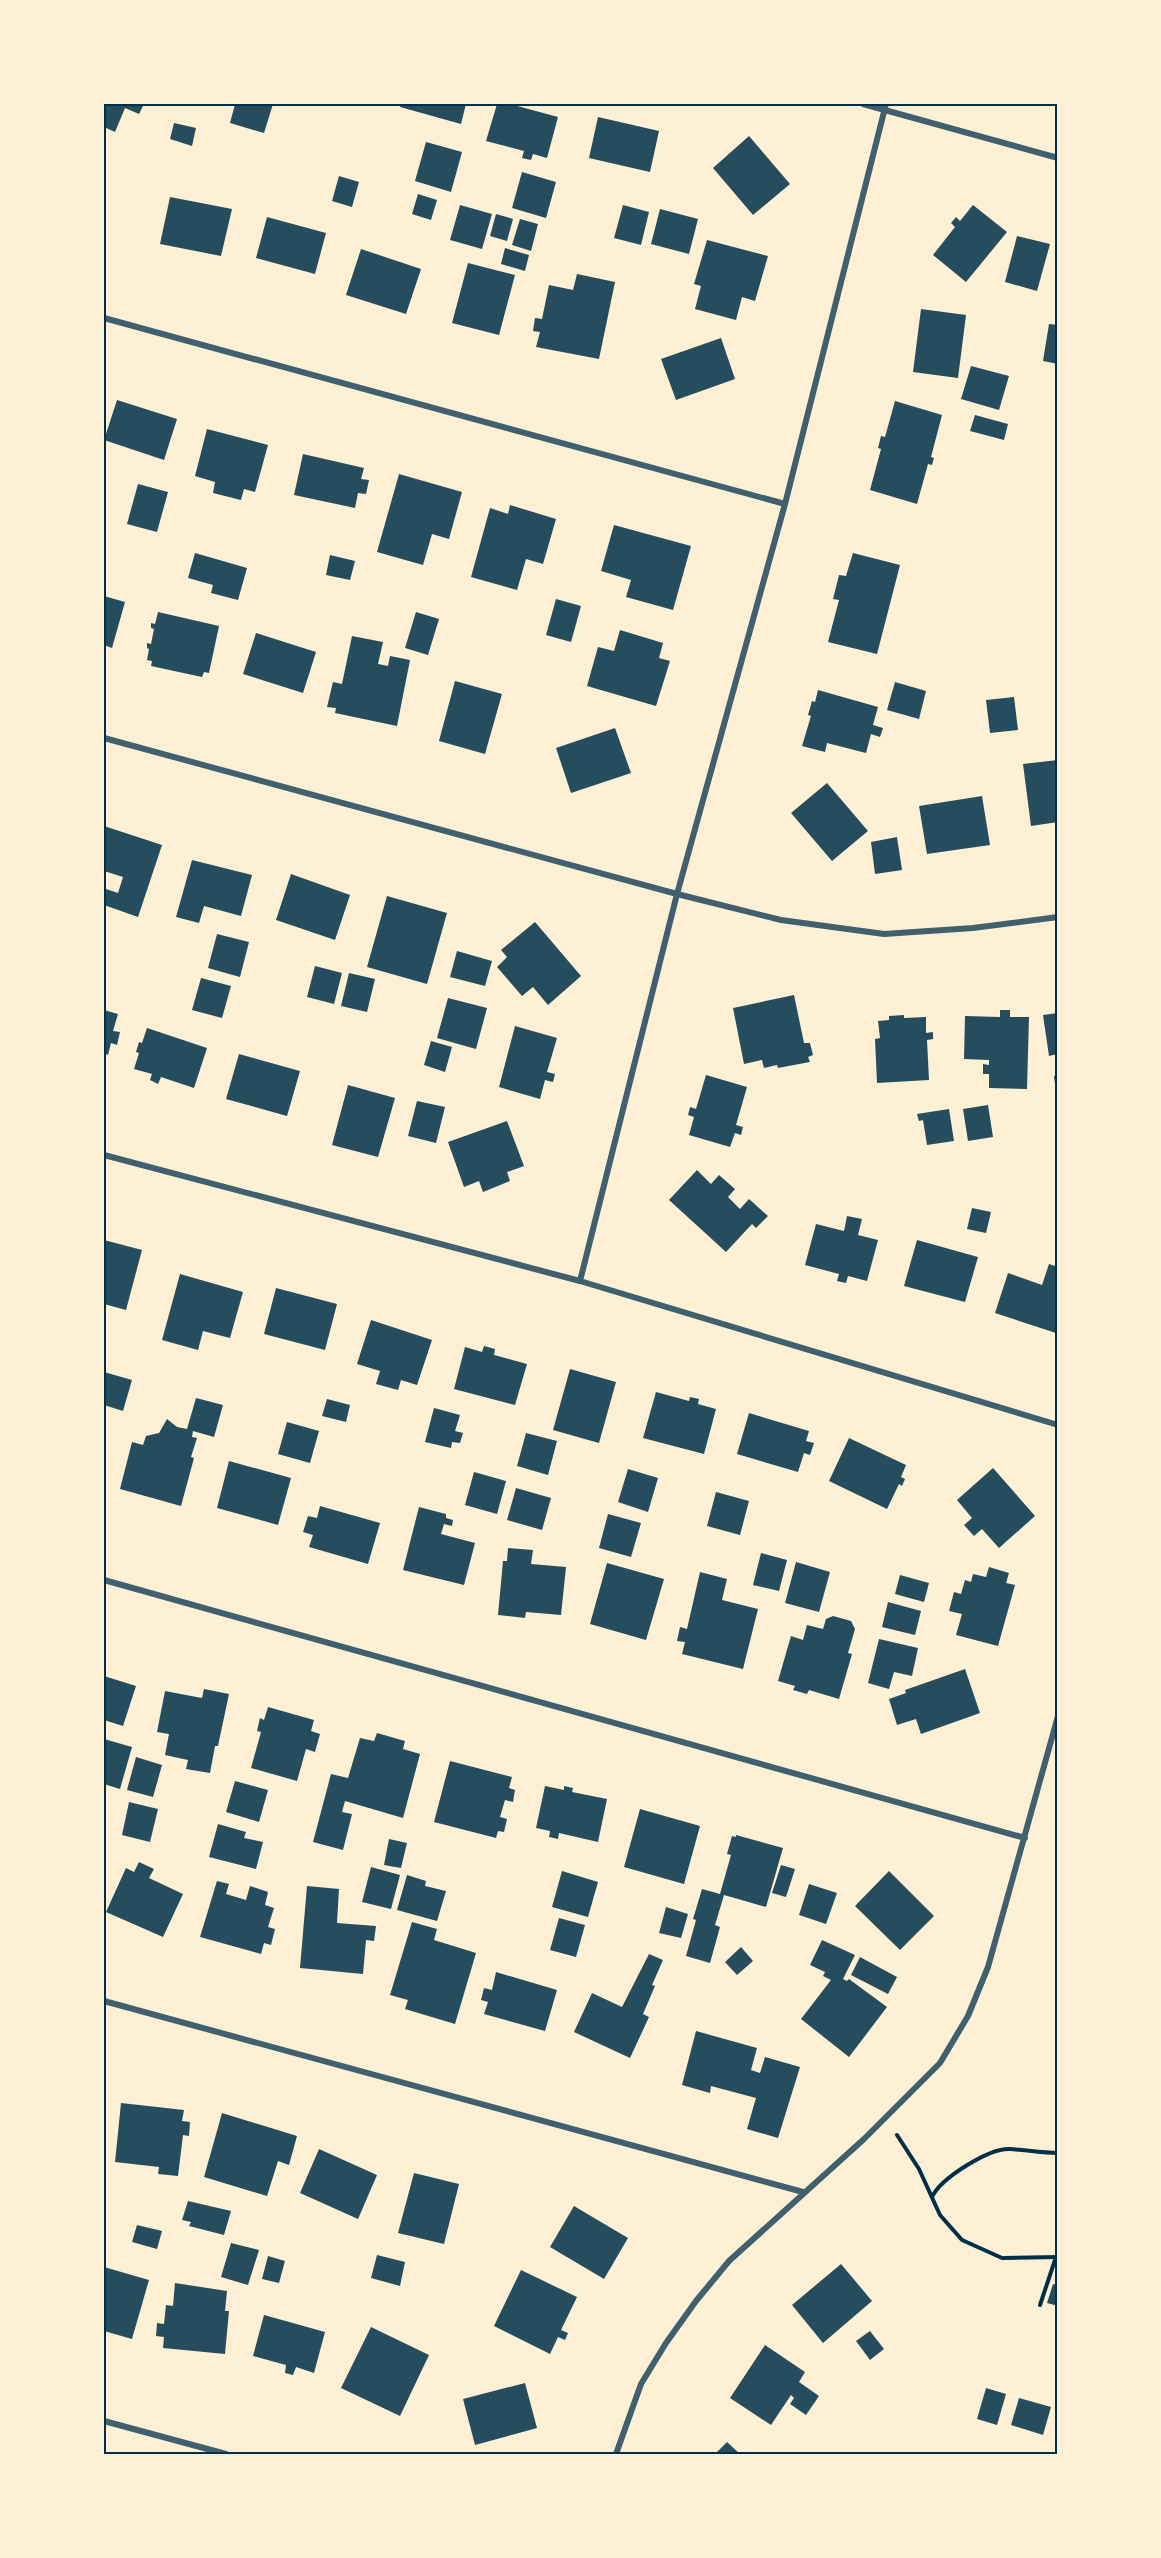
<svg xmlns="http://www.w3.org/2000/svg" width="1161" height="2558" viewBox="0 0 1161 2558" font-family="Helvetica,sans-serif">
	<rect width="100%" height="100%" fill="#fdf0d5"/>
	<!-- building -->
	<path fill="#264d5e" d="M104,104H144L139,114L125,108L115,132L104,127Z
		M235,104H273L264,133L230,123Z
		M401,104H466L461,124L400,107Z
		M497,104H510L558,117L547,158L533,154L531,160L522,158L524,151L486,141Z
		M598,117L659,131L650,172L589,158Z
		M174,123L196,128L192,146L170,139Z
		M749,136L790,184L753,215L713,168Z
		M426,142L462,152L451,192L415,181Z
		M522,172L556,182L546,218L512,208Z
		M339,176L359,182L352,207L332,201Z
		M418,194L437,200L431,220L412,214Z
		M170,197L232,209L221,256L160,244Z
		M460,205L492,214L482,249L450,240Z
		M623,205L649,212L641,245L614,238Z
		M973,205L1007,232L966,282L933,255L955,227L951,223L956,217L960,221Z
		M660,209L698,219L689,254L651,244Z
		M496,214L513,219L507,241L490,236Z
		M267,217L326,233L315,274L256,258Z
		M520,219L538,224L531,251L512,245Z
		M1017,236L1050,244L1037,291L1005,282Z
		M707,240L768,256L755,301L742,297L736,320L695,309L701,286L694,284Z
		M505,248L529,255L525,271L501,264Z
		M361,249L421,269L406,314L346,295Z
		M468,263L515,275L499,335L452,323Z
		M577,274L615,282L599,359L536,347L540,332L533,331L535,318L542,319L549,285L573,290Z
		M921,309L966,315L958,378L913,372Z
		M1049,324L1058,325V364L1043,361Z
		M721,338L735,379L676,400L661,359Z
		M971,366L1009,376L999,410L961,399Z
		M117,400L177,419L164,460L104,440Z
		M895,401L942,415L931,457L934,458L932,465L928,464L917,504L870,490L881,449L878,448L881,436L885,437Z
		M975,415L1008,424L1004,440L970,431Z
		M207,429L268,445L255,492L244,489L241,500L213,493L215,482L195,476Z
		M303,454L364,468L361,479L369,480L366,494L358,493L355,508L294,495Z
		M399,474L462,492L449,539L432,534L423,565L377,552Z
		M138,484L168,492L157,532L127,524Z
		M510,505L556,519L543,564L526,559L517,590L471,577L490,508L508,514Z
		M614,525L691,546L673,610L626,597L631,580L601,571Z
		M195,553L247,568L238,600L211,593L213,585L188,578Z
		M853,553L900,565L877,654L828,642L839,600L833,599L839,575L846,576Z
		M330,555L355,561L350,580L326,575Z
		M104,596L125,602L112,648L104,645Z
		M556,599L581,606L571,642L546,635Z
		M158,612L219,626L209,673L204,672L202,677L151,666L152,661L147,660L149,649L147,648V643L151,644L154,629L151,628V623L155,624Z
		M416,612L439,619L428,655L405,648Z
		M620,630L663,643L659,658L670,661L656,706L587,686L598,647L614,651Z
		M256,633L316,652L303,693L243,674Z
		M352,636L383,642L378,664L388,666L390,656L410,660L397,726L335,713L336,708L327,707L333,682L342,684Z
		M455,681L502,694L485,754L439,741Z
		M895,682L926,691L919,719L887,710Z
		M818,690L878,707L873,725L883,728L880,737L871,734L866,753L827,743L825,752L802,746L811,716L808,715L812,701L815,702Z
		M1014,697L1018,730L990,733L986,700Z
		M615,728L631,773L571,793L556,748Z
		M1058,760V822L1031,826L1023,764Z
		M827,783L868,831L832,861L791,813Z
		M982,796L990,845L927,854L919,806Z
		M104,826L162,845L138,917L104,905L106,889L118,893L123,877L104,871Z
		M897,837L902,870L875,874L871,842Z
		M192,860L252,875L241,916L204,906L199,923L176,917Z
		M291,874L350,895L335,940L276,920Z
		M387,896L447,913L427,984L367,967Z
		M535,922L581,976L548,1005L533,987L522,996L497,967L507,957L501,950Z
		M217,934L249,942L240,977L208,968Z
		M457,951L492,961L485,986L450,977Z
		M315,966L342,973L334,1004L307,997Z
		M349,973L375,979L367,1012L341,1006Z
		M201,978L231,986L222,1018L192,1010Z
		M794,995L804,1043H810L813,1055L808,1057L810,1062L778,1068L777,1065L764,1068L762,1060L744,1064L733,1008Z
		M448,998L487,1008L476,1049L437,1038Z
		M104,1010L118,1014L113,1031L120,1032L117,1045L111,1043L108,1055L104,1053Z
		M1000,1010H1010V1017H1029L1027,1089L989,1088V1074H983V1064L989,1065V1060L964,1059L965,1016L1000,1017Z
		M1058,1013V1054L1049,1056L1043,1015Z
		M904,1015V1018L926,1017V1033L933,1032V1039L927,1040L929,1080L877,1083L875,1039L880,1038L878,1021L889,1020V1016Z
		M515,1026L557,1038L547,1072L555,1074L553,1082L545,1080L540,1099L499,1087Z
		M147,1028L207,1048L194,1088L161,1077L158,1084L150,1080L152,1074L134,1069L139,1053L136,1052L139,1042L142,1043Z
		M431,1041L452,1047L445,1072L424,1065Z
		M239,1054L300,1071L287,1116L226,1099Z
		M706,1075L747,1087L736,1125L743,1127L741,1135L735,1133L730,1147L689,1135L694,1117L688,1115L690,1107L696,1109Z
		M1058,1075V1091H1056L1054,1076Z
		M348,1085L395,1098L378,1157L332,1145Z
		M417,1101L445,1107L436,1143L408,1136Z
		M988,1105L993,1137L968,1141L963,1109Z
		M949,1109L954,1141L927,1145L923,1120L919,1121L917,1114Z
		M507,1121L524,1166L507,1172L510,1181L483,1192L479,1181L464,1187L448,1142Z
		M697,1170L711,1184L719,1175L735,1189L728,1197L740,1209L749,1199L768,1216L756,1228L752,1224L726,1252L669,1200Z
		M972,1208L991,1212L986,1233L967,1229Z
		M847,1216L862,1219L858,1235L878,1240L867,1281L848,1276L846,1283L837,1281L839,1274L805,1265L816,1224L844,1231Z
		M104,1240L142,1250L126,1310L104,1304Z
		M917,1240L978,1257L965,1302L904,1286Z
		M1049,1264L1058,1267L1056,1333L995,1313L1008,1273L1042,1285Z
		M180,1274L243,1292L230,1338L203,1331L198,1350L162,1340Z
		M276,1288L337,1304L325,1350L264,1334Z
		M371,1320L432,1340L417,1385L401,1380L398,1390L376,1384L380,1371L357,1364Z
		M484,1346L495,1349L494,1355L527,1364L515,1405L454,1389L465,1347L482,1352Z
		M570,1369L616,1382L599,1443L553,1430Z
		M104,1372L132,1380L123,1411L104,1405Z
		M656,1392L689,1401L690,1397L699,1399L698,1404L716,1409L704,1454L643,1438Z
		M196,1398L223,1405L214,1437L193,1431L192,1437L197,1438L191,1457L194,1458L181,1506L120,1489L132,1442L143,1445L146,1436L159,1433L167,1419L177,1427L187,1429Z
		M327,1399L350,1405L346,1422L322,1416Z
		M434,1408L460,1415L455,1431L463,1433L460,1443L452,1442L451,1448L425,1442Z
		M749,1413L809,1431L806,1441L814,1443L810,1455L804,1453L798,1472L737,1454Z
		M287,1422L319,1431L310,1463L278,1454Z
		M526,1433L557,1441L548,1475L517,1466Z
		M849,1438L906,1465L901,1477L905,1479L902,1486L899,1484L887,1509L829,1481Z
		M229,1461L291,1478L278,1525L217,1508Z
		M993,1468L1035,1516L999,1548L982,1529L974,1536L964,1525L972,1518L957,1500Z
		M628,1469L658,1478L648,1512L618,1502Z
		M474,1472L506,1481L497,1514L465,1505Z
		M516,1488L551,1498L542,1530L507,1520Z
		M716,1492L749,1501L740,1535L707,1526Z
		M320,1506L380,1523L368,1564L309,1547L313,1535L303,1532L308,1516L317,1518Z
		M419,1507L446,1514V1518L453,1520L452,1526L444,1524L441,1534L475,1543L464,1585L403,1570Z
		M608,1514L641,1523L631,1557L599,1548Z
		M508,1548L533,1550L531,1564L566,1567L561,1615L526,1612L525,1618L498,1615L503,1561H507Z
		M761,1553L787,1560L779,1591L753,1585Z
		M796,1562L830,1572L819,1612L785,1603Z
		M607,1563L664,1579L646,1640L590,1624Z
		M989,1567L1009,1573L1006,1583L1015,1585L998,1646L956,1635L962,1614L949,1611L954,1592L961,1594L965,1580L971,1582L973,1574L986,1577Z
		M700,1572L727,1579L722,1600L758,1609L743,1669L682,1654L685,1642L677,1641L680,1627L687,1629Z
		M900,1575L929,1583L924,1602L895,1594Z
		M888,1602L921,1611L915,1635L882,1627Z
		M833,1616L851,1621L855,1629L848,1653L852,1654L839,1699L809,1690L807,1694L793,1690L795,1686L778,1681L791,1636L803,1640L807,1625L823,1629L826,1619Z
		M879,1639L918,1648L912,1676L894,1672L889,1689L868,1683Z
		M965,1669L980,1713L921,1734L916,1719L897,1725L889,1699L906,1693L905,1690Z
		M104,1676L136,1686L123,1726L104,1720Z
		M204,1689L229,1694L218,1746H215L210,1773L186,1769L188,1760L165,1755L169,1734L157,1732L165,1691L202,1698Z
		M268,1707L314,1720L311,1731L320,1734L315,1752L306,1749L297,1781L251,1768L261,1732L257,1731L260,1718L264,1720Z
		M377,1733L405,1741L403,1749L420,1754L403,1818L345,1801L342,1812L352,1814L343,1850L313,1842L331,1774L348,1778L360,1738L374,1741Z
		M104,1739L132,1747L120,1789L104,1784Z
		M136,1757L162,1765L153,1797L127,1790Z
		M450,1761L512,1777L509,1788L515,1790L513,1802L505,1800L500,1817L507,1819L504,1832L498,1831L496,1838L434,1822Z
		M235,1781L268,1790L259,1822L226,1812Z
		M545,1786L564,1790V1786L573,1788L572,1792L607,1799L598,1842L559,1833L558,1839L549,1837L550,1831L536,1828Z
		M129,1802L158,1809L150,1842L122,1835Z
		M640,1809L700,1826L684,1884L624,1867Z
		M218,1824L246,1832L244,1838L263,1842L256,1869L209,1857Z
		M736,1835L783,1848L766,1907L724,1895L715,1925L720,1927L710,1963L686,1956L696,1920L693,1919L702,1889L720,1894L731,1855L727,1854L732,1836L736,1837Z
		M389,1839L407,1843L401,1868L384,1865Z
		M139,1862L154,1869L149,1878L183,1894L163,1937L106,1912L126,1868L134,1872Z
		M781,1865L795,1869L786,1897L772,1893Z
		M371,1867L400,1875L391,1909L362,1902Z
		M562,1871L598,1882L588,1917L552,1907Z
		M889,1871L934,1916L900,1950L855,1906Z
		M407,1875L426,1881L425,1886L446,1891L437,1921L397,1910Z
		M217,1881L229,1884L226,1894L246,1900L250,1886L268,1892L265,1905L274,1908L268,1927L275,1929L271,1945L264,1943L261,1954L200,1937Z
		M809,1884L837,1893L826,1924L799,1915Z
		M307,1886L339,1889L337,1923L376,1926L374,1941L366,1940L363,1974L300,1968Z
		M666,1907L688,1914L681,1938L659,1933Z
		M559,1918L585,1925L576,1957L550,1950Z
		M412,1922L437,1929L434,1940L476,1953L455,2024L405,2009L408,2000L390,1995Z
		M822,1940L855,1955L843,1979L847,1981L849,1979L887,2007L849,2057L801,2019L831,1980L823,1976L825,1972L810,1965Z
		M741,1947L753,1961L737,1975L725,1962Z
		M649,1954L663,1960L652,1985L655,1986L643,2014L649,2017L630,2058L574,2032L592,1993L622,2007Z
		M860,1957L897,1977L888,1994L851,1975Z
		M496,1972L557,1990L545,2031L484,2014L488,2002L481,2000L484,1988L492,1990Z
		M696,2031L757,2048L751,2070L760,2073L765,2057L800,2067L778,2138L747,2129L756,2098L711,2086L710,2093L682,2085Z
		M121,2103L184,2110L182,2121L190,2122L189,2136L183,2135L178,2176L158,2174L159,2167L115,2162Z
		M222,2113L297,2136L289,2165L278,2161L267,2196L204,2177Z
		M319,2149L377,2175L358,2219L300,2193Z
		M414,2173L459,2184L444,2244L398,2233Z
		M188,2201L231,2211L224,2235L189,2226L191,2222L182,2220Z
		M574,2206L628,2238L604,2279L550,2247Z
		M137,2225L162,2231L157,2249L132,2242Z
		M231,2243L259,2250L248,2285L221,2277Z
		M377,2255L405,2262L400,2286L371,2278Z
		M268,2256L285,2261L279,2283L262,2279Z
		M841,2264L872,2301L823,2343L792,2305Z
		M104,2267L149,2280L132,2339L104,2331Z
		M521,2270L577,2297L561,2330L568,2333L565,2340L558,2337L550,2354L494,2326Z
		M175,2283L227,2291L225,2311H229L225,2354L163,2348L164,2337L156,2336L157,2323L164,2324L166,2305L173,2306Z
		M1053,2284L1058,2285V2306L1047,2303Z
		M264,2315L325,2332L314,2373L296,2367L293,2375L285,2373L286,2365L253,2356Z
		M371,2327L429,2355L400,2416L341,2388Z
		M870,2331L884,2349L870,2360L856,2341Z
		M765,2345L805,2372L799,2382L819,2396L806,2415L790,2404L794,2398L791,2395L771,2425L730,2398Z
		M525,2383L537,2428L475,2445L463,2399Z
		M986,2388L1006,2394L997,2425L977,2419Z
		M1019,2398L1051,2407L1043,2435L1011,2425Z
		M727,2442L740,2454H715Z"/>
	<g fill="none" stroke-linecap="round" stroke-linejoin="round">
		<!-- path -->
		<path stroke="#003049" stroke-width="4" d="M897,2135L919,2169L940,2215L962,2240L1002,2258L1058,2257
			M932,2197C941,2178 989,2148 1010,2149C1026,2150 1042,2153 1058,2153
			M1040,2305L1056,2257"/>
		<!-- minor -->
		<path stroke="#3f606c" stroke-width="6" d="M863,104L1058,158
			M104,318L785,504
			M104,738L677,894L781,920L884,934L973,928L1058,917
			M104,1155L580,1281L1058,1425
			M580,1281L677,894L785,504L886,104
			M104,1580L1025,1838
			M104,2001L803,2192
			M104,2421L226,2454
			M616,2454L641,2384L666,2343L696,2301L729,2261L864,2139L940,2063L968,2016L988,1967L1058,1716"/>
	</g>
	<!-- border -->
	<rect width="1161" height="2558" fill="none" stroke="#fdf0d5" stroke-width="210"/>
	<rect x="105" y="105" width="951" height="2348" fill="none" stroke="#003049" stroke-width="2"/>
</svg>
